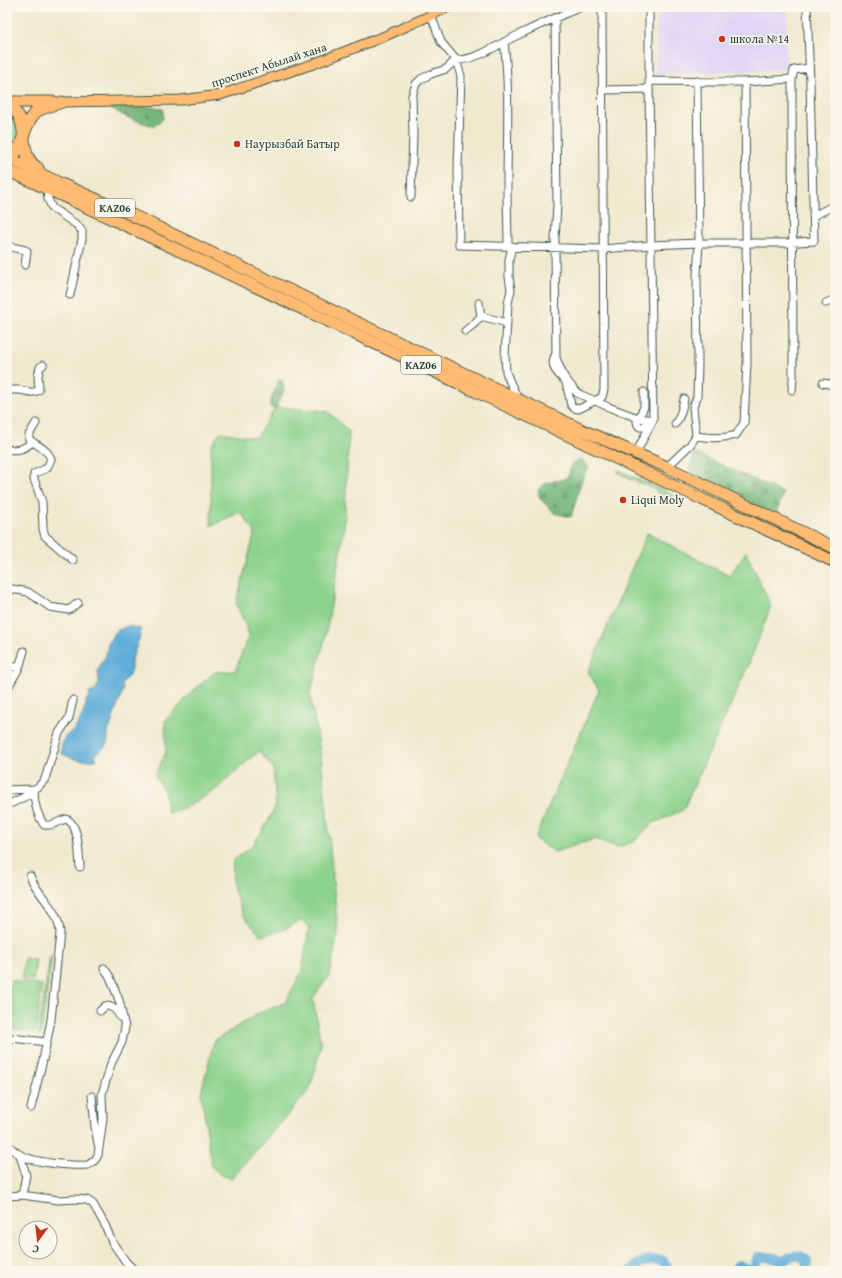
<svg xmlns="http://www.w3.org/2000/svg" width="842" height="1278" viewBox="0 0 842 1278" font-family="'Gentium Book Plus',serif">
	<defs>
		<pattern id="forest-firs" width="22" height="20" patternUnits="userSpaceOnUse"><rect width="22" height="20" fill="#72b578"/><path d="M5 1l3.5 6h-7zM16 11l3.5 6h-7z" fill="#5d9463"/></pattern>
	</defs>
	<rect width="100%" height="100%" fill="#fbf7ec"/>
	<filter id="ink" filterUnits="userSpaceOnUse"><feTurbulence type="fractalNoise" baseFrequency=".025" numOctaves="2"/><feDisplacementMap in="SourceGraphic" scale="8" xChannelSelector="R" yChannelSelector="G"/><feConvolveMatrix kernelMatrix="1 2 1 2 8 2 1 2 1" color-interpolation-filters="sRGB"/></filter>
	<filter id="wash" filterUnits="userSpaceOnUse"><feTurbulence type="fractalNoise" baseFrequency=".012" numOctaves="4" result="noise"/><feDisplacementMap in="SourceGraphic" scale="16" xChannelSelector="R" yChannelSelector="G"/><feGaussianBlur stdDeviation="0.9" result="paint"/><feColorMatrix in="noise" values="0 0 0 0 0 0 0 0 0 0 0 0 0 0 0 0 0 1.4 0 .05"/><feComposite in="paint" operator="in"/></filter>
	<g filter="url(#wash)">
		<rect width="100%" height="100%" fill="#f1e9cf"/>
		<!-- built -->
		<path fill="#dfd5f5" d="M657,7H788L785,70L656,74Z"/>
		<!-- green -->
		<path fill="#8dd38d" stroke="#568860" d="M7,111C10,114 14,117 16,120C23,132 16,144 9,153L7,152Z
			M276,407L327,411L349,431L344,530L325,639L310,694L322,763L338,932L329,976L313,998L321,1046L310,1089L232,1178L222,1176L212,1167L201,1093L214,1041L257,1014L286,1002L302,971L309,928L302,920L281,931L261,936L243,915L232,885L233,861L253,845L267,823L276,806L273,768L259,751L214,791L186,807L167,813L165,793L155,775L166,752L165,721L195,689L215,672L235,671L249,634L236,603L255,532L240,512L211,526V446L220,432L256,438Z
			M618,470L673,495L674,497L671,498L656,492L657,490L631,479L630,480L618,472Z
			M647,533L729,576L746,552L771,606L748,666L683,810L654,823L633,842L617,847L595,839L555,852L535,839L599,690L588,672Z
			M50,956H52L41,1035H38Z
			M24,958L36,960L33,980L22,979Z
			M11,980L42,985L36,1032L7,1028V1007Z"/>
		<!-- forest -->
		<path fill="url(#forest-firs)" stroke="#487956" d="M120,107H152L163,109V119L153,126C139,121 123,118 112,108Z
			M279,379L282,380L284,391L276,407L274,409L272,408L270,406V403Z
			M695,453L783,493L776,516L690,475L689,470Z
			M581,458L589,468L583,476L571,517L554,513L540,499L538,490L546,483L564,479L569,475L571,464Z"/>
		<!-- water -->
		<path fill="#5fadd9" stroke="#3f7586" d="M128,626L141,629L140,636L131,662V669L128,677L122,683L123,690L108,733V740L105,747L96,753L95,757L97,759L95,760C78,761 77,760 62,754C61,750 62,742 64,738C65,736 70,734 72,732C78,726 87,708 86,700L90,696L89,693L95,691L99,683L98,670L106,655L108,643L116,631Z"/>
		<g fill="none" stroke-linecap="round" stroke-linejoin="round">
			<!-- river -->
			<path stroke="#5fadd9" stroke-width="10" d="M574,1271H580
				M631,1271C635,1269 636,1267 639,1264C646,1259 653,1260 662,1260L670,1271
				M736,1271L737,1266L739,1265L751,1270L754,1269L758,1257H771L783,1261C786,1260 790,1256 793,1256C799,1254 806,1258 808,1263L806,1271"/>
		</g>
	</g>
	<g filter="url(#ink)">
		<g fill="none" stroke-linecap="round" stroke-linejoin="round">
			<!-- minor casing -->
			<g stroke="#3e574b" stroke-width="9">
				<path id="minor" d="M431,15L441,42L456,60L461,76L458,167L459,245L603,249L650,245L699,243H782L814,241L810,82L807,7
					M555,18L557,205L555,239L556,358L564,377L577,393L611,408L638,418L653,420
					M504,42C510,90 507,140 507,188C507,207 508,227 508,246
					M792,79L793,379L792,390
					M649,81L745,82L792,79L794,70L809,68
					M603,90L649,89
					M47,188L48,199L52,208L77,225L82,231V239L70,295
					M411,197L413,134L412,96L416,84L421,79L431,74L446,69L456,60C477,60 497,45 516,36C537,26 559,16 581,7
					M813,216L835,205
					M7,246L25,250L27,251L25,265
					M512,246L509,260V277L511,290L508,303L505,356L506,372L510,382L518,399
					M479,303L481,316
					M826,303L835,299
					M465,331L474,324L481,316L507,323
					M556,353C550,365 554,370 563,379L565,378L571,405L574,408L579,409L602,397L604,390L602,7
					M823,383L835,385
					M7,390C11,390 14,390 18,390C26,390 31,395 39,390L38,376L40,367L43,365
					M644,392V407L637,422L638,425L640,427H645L647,419
					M36,423L29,435V440C37,445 47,449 51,459L47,468L34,474V479L42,502L43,529L45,536L73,560
					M675,424C681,417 682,408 684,399
					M696,436C710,438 722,439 736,435L744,423L747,364L745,82
					M7,449C19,451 23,449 33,442
					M636,453L653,420L649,81V7
					M667,467L690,445L696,436L693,407L697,397L698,364L697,275L699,243L697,81
					M7,588L28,592L50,607L69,610L78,603
					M7,665L19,668
					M7,689L19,668L24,651
					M34,789L38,787L45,779L59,733L69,718L73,700
					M7,790L34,789C34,801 37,815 44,825C51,827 59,821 66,819C79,823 79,854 80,867
					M12,803L34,792
					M30,876C39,898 59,909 60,933L51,1020L43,1060L31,1108
					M100,1011L105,1006C113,1006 117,1010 120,1017
					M7,1035L11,1038L47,1042
					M7,1045L11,1038
					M92,1096L95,1127L98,1144
					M7,1144C11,1148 15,1152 19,1154C32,1163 72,1166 88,1165L95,1160L98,1155L103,1119L102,1094L111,1064L122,1042L125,1027L119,1000L110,977L104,968
					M20,1155L26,1175L22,1195
					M7,1196L22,1195L58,1200L76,1199L87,1200L93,1204L105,1225L112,1242L126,1262L135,1271"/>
			</g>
			<!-- major casing -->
			<g stroke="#3e574b" stroke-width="11">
				<path id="major" d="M62,102L181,100L220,95L313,64L385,36L449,7"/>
			</g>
			<!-- highway casing -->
			<g stroke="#3e574b" stroke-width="13">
				<path id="highway" d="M7,102H54
					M7,106C34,117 14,154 38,168
					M7,157L59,183L130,214L580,429L667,467L835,548
					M7,161C25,151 22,124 36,112C43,107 54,105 62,102
					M7,170C284,298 558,432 835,562"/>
			</g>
			<!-- minor -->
			<use href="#minor" stroke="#fff" stroke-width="7"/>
			<!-- major -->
			<use href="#major" stroke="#ffbb71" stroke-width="9"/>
			<!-- highway -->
			<use href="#highway" stroke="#ffbb71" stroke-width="11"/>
		</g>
	</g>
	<!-- markers -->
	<g fill="#c8321e" stroke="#fbf7ec" stroke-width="1.5">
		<circle cx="722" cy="39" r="4"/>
		<circle cx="237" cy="144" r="4"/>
		<circle cx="623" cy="500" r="4"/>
	</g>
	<g text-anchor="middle" stroke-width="3" stroke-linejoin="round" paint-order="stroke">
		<!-- shield labels -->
		<g fill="#fbf7ec" stroke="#61756b" stroke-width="1">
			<rect x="95" y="199" width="40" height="18" rx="3"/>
			<rect x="401" y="356" width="40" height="18" rx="3"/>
		</g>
		<g font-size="11" font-weight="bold" fill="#1f3d34">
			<text x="115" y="212">KАZ06</text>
			<text x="421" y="369">KАZ06</text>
		</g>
		<!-- poi labels -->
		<g font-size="12" fill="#1f3d34" stroke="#fbf7ec" text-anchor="start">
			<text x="730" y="43">школа №14</text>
			<text x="245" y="148">Наурызбай Батыр</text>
			<text x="631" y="504">Liqui Moly</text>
		</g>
		<!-- street labels -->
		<g font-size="12" fill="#1f3d34" stroke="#fbf7ec">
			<text transform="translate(269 65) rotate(-18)" y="4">проспект Абылай хана</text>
		</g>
	</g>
	<!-- margin -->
	<rect width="842" height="1278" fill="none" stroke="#fbf7ec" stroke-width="24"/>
	<!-- north arrow -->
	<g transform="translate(38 1240) rotate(195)"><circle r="19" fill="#fbf7ec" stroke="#a3ada2"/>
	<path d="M0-3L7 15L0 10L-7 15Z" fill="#c8321e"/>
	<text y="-6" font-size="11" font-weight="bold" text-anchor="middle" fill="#1f3d34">С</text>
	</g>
</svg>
